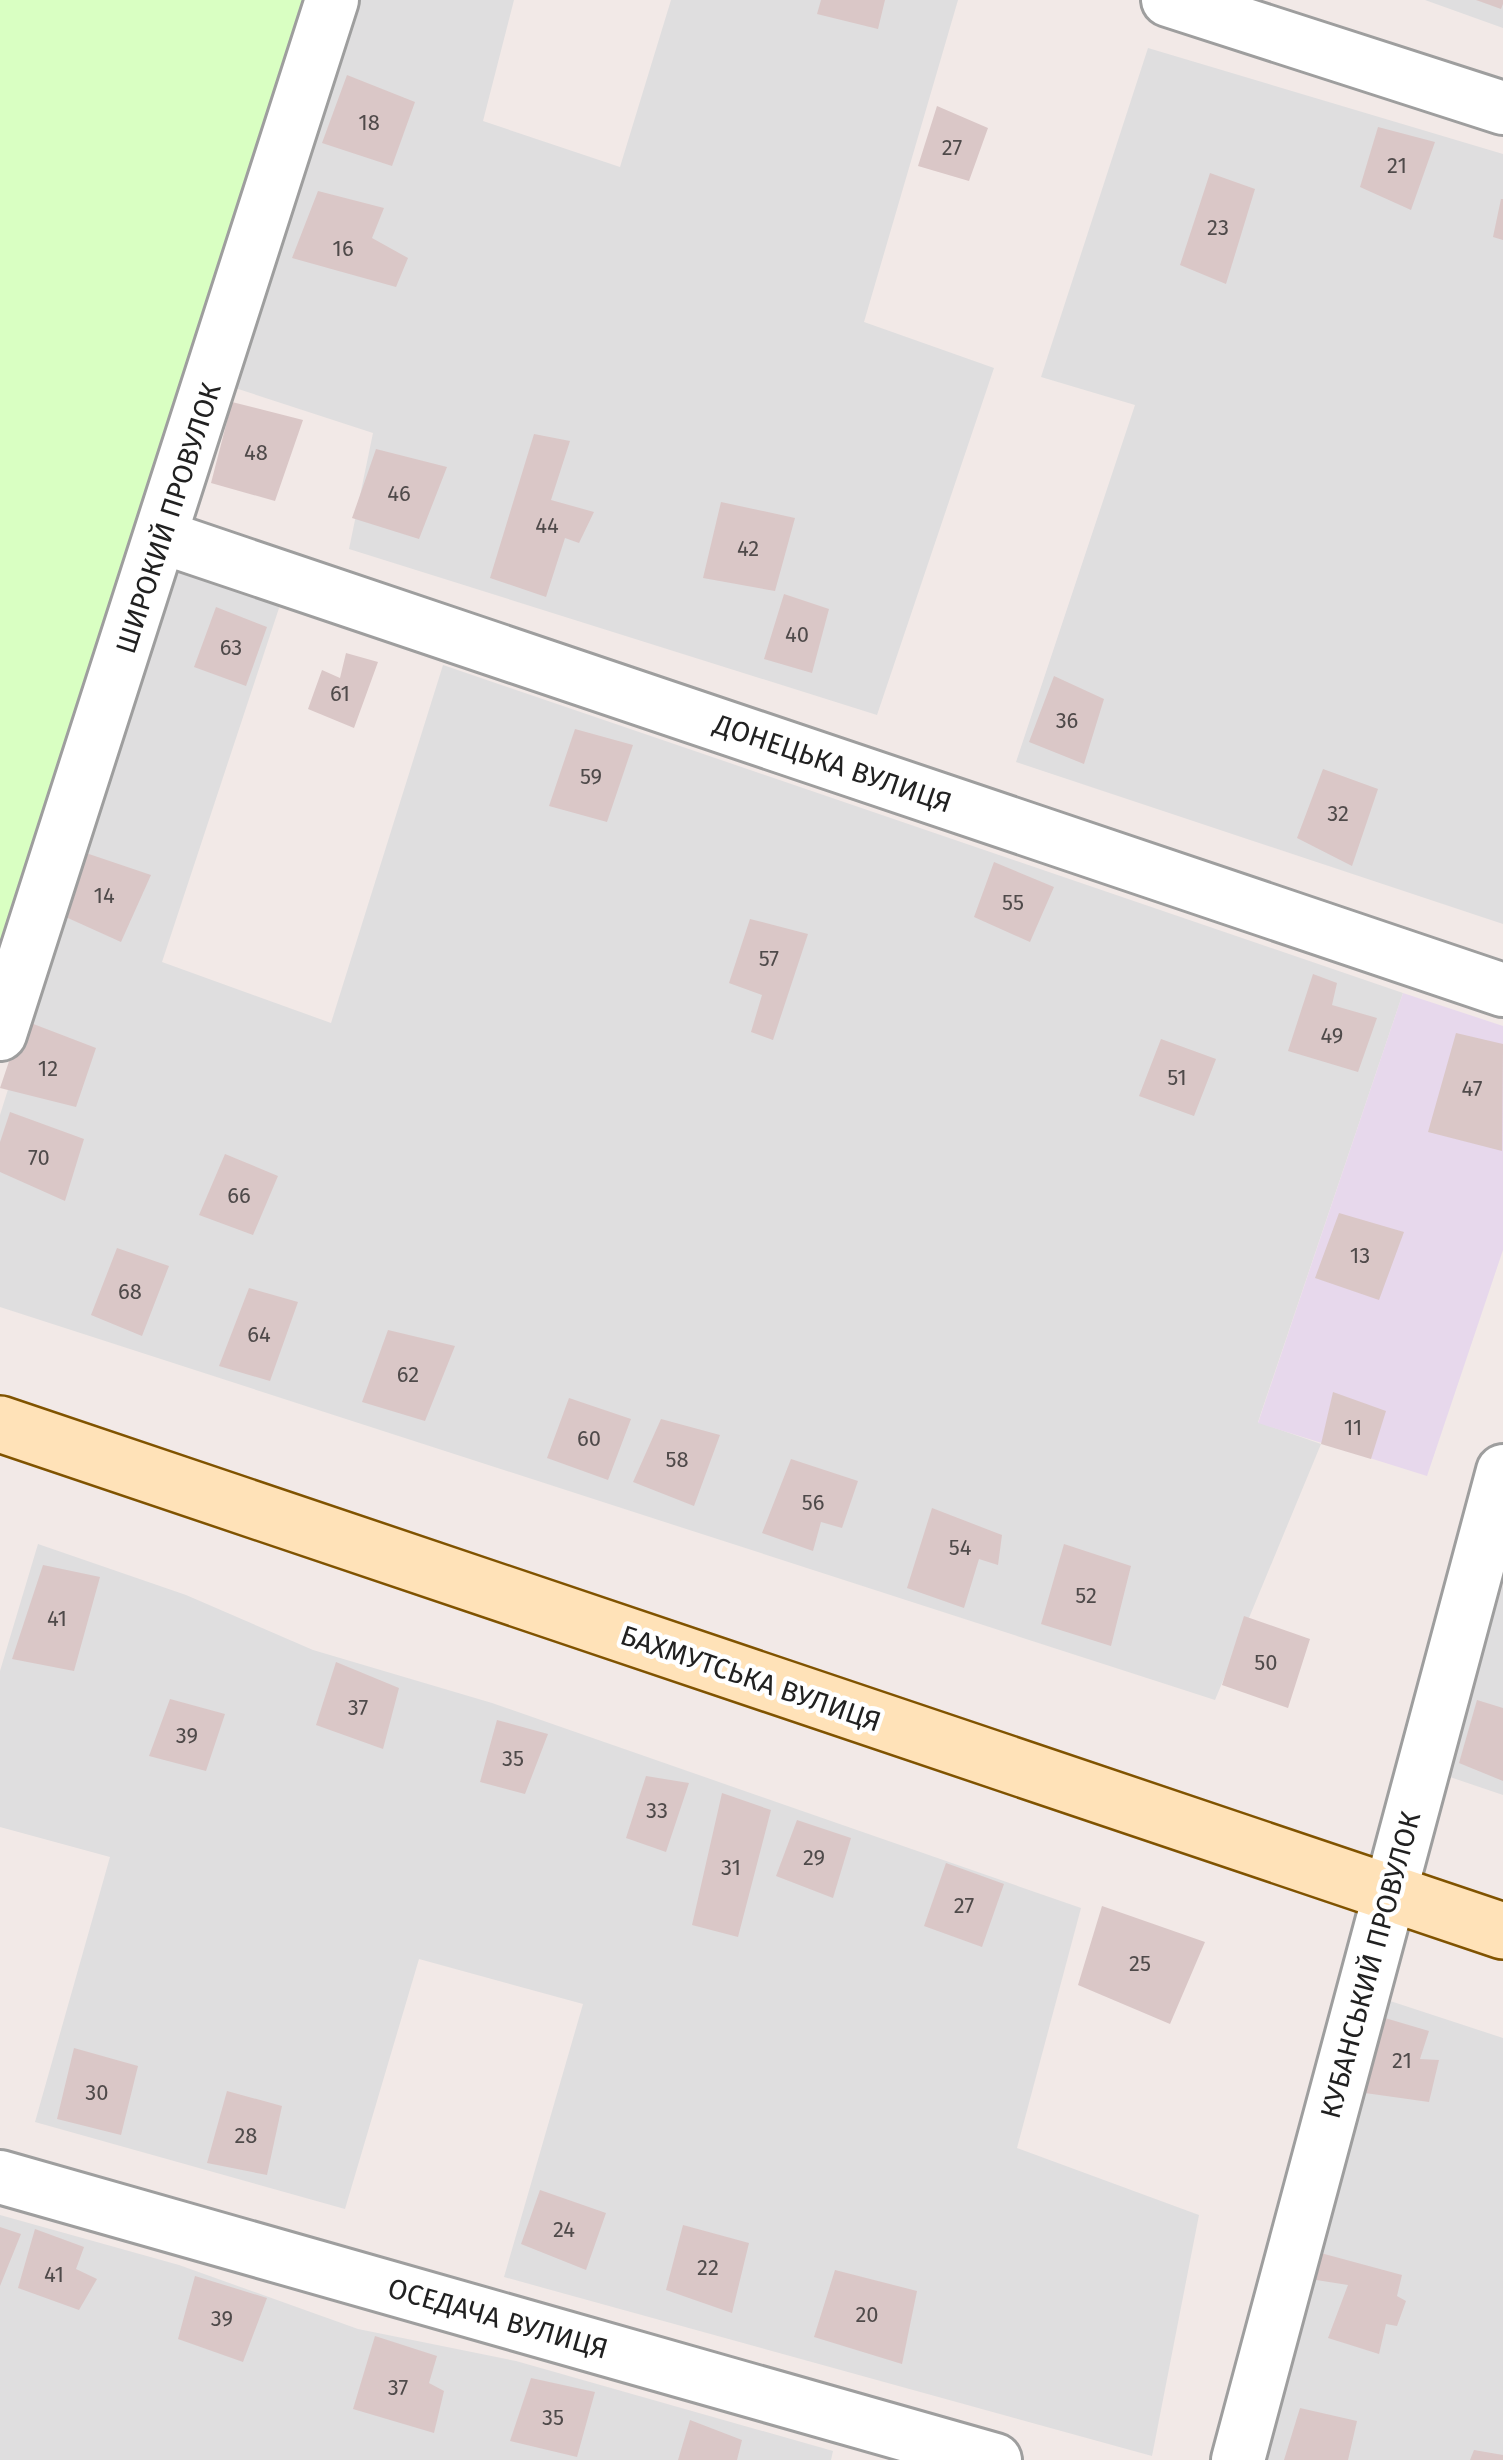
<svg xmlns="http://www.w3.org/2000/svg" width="1503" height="2460" viewBox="0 0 1503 2460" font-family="'Fira Sans',sans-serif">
	<rect width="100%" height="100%" fill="#f2e9e7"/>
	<!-- residential -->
	<path fill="#dfdedf" d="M353,0H514L483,121L620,167L671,0H958L864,322L994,368L877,715L349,549L373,433L229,386Z
		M1425,0H1503V28Z
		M1148,48L1503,154V924L1016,762L1135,405L1041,377Z
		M173,560L281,602L162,962L331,1023L443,665L1403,993L1258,1422L1321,1444L1215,1700L0,1307V1115Z
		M38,1544L186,1595L313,1650L492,1703L1081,1908L1017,2148L1199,2215L1152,2456L504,2277L583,2004L419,1959L345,2209L35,2122L110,1857L0,1827V1671Z
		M1503,1584V1795L1447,1776Z
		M1381,1998L1503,2038V2460H1262Z
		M0,2215L179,2265L358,2329L516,2361L833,2451L831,2460H0Z"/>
	<!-- industrial -->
	<path fill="#e7d8ec" d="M1403,993L1503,1026V1250L1427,1476L1258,1423Z"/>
	<!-- park -->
	<path fill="#d9ffc2" d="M0,0H312L0,953Z"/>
	<!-- building -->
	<path fill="#dac7c7" d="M821,0H885L878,29L817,14Z
		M1476,0H1503V4L1501,9Z
		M347,75L415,102L392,166L322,143Z
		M937,106L988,128L969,181L918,166Z
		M1378,127L1435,142L1411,210L1360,187Z
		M1210,173L1255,189L1226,284L1180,265Z
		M318,191L384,208L372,238L408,258L396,287L292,258Z
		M1501,199H1503V240L1493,237Z
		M232,402L303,420L275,501L211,483Z
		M534,434L570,441L551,500L594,512L579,543L565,538L546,597L490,578Z
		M376,449L447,467L419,539L352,518Z
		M721,502L795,518L775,591L703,578Z
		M784,594L829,609L812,673L764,659Z
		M216,607L267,627L246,686L194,667Z
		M346,653L378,662L354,728L308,709L322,670L340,678Z
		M1054,676L1104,699L1084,764L1029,742Z
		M575,729L633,745L607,822L549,806Z
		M1323,769L1378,789L1352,866L1297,838Z
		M83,852L151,875L121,942L59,914Z
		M994,862L1054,887L1030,942L974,917Z
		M750,919L808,934L773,1040L751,1032L762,995L729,983Z
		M1313,974L1337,983L1332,1005L1377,1018L1358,1072L1288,1051Z
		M23,1020L96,1048L76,1107L0,1088Z
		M1456,1033L1503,1044L1502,1151L1428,1132Z
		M1161,1039L1216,1059L1194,1116L1139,1096Z
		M10,1112L84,1139L65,1201L0,1172V1142Z
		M225,1154L278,1176L253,1235L199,1215Z
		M1339,1213L1404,1232L1379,1300L1315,1278Z
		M117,1248L169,1266L142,1336L91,1315Z
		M249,1288L298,1302L270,1381L219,1366Z
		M388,1330L455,1346L425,1421L362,1402Z
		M1333,1392L1386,1411L1371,1459L1321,1444Z
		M569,1398L631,1419L608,1480L547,1458Z
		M661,1419L720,1435L694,1506L633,1482Z
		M791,1459L858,1481L842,1528L821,1522L813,1551L762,1533Z
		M932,1508L1002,1535L998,1565L979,1559L964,1608L907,1588Z
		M1064,1544L1131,1566L1111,1646L1041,1624Z
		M43,1565L100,1577L74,1671L12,1659Z
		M1244,1616L1310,1639L1288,1708L1222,1685Z
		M336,1662L399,1688L383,1749L316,1725Z
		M170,1699L225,1714L206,1771L149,1756Z
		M1477,1700L1503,1708V1781L1459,1763Z
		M497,1720L548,1734L525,1794L480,1782Z
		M646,1776L689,1783L666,1852L626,1838Z
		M722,1793L771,1810L738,1937L692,1925Z
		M797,1820L851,1838L833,1898L776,1876Z
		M946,1863L1004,1884L982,1947L924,1926Z
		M1102,1906L1205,1942L1170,2024L1078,1985Z
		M1385,2018L1429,2031L1420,2059L1439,2060L1429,2102L1365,2093Z
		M74,2048L138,2066L121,2135L57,2119Z
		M227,2091L282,2106L267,2175L207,2163Z
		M540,2190L606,2213L586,2270L521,2244Z
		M683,2225L749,2243L732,2313L666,2290Z
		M0,2227L21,2234L0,2286Z
		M35,2229L84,2247L76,2269L97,2279L79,2310L18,2288Z
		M1317,2252L1402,2275L1397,2296L1406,2301L1397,2326L1386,2324L1379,2354L1328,2338L1348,2285L1310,2279Z
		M835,2270L917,2291L902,2364L814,2337Z
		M195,2276L267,2298L243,2362L178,2339Z
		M375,2336L437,2356L429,2383L444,2391L434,2433L353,2409Z
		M531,2378L595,2392L577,2457L510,2441Z
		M1300,2408L1357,2421L1348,2460H1284Z
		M690,2420L742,2440L737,2460H678Z
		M1474,2450L1503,2455V2460H1470Z"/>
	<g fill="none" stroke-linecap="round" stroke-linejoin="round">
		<!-- street casing -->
		<g stroke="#9e9e9e" stroke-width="58">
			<path id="street" d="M1168,0L1503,108
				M162,537L1503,990
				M0,1034L332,0
				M0,2177L995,2460
				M1238,2460L1503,1471"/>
		</g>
		<!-- secondary casing -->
		<g stroke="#805300" stroke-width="60">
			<path id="secondary" d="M0,1424L1503,1931"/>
		</g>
		<!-- street -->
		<use href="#street" stroke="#fff" stroke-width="52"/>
		<!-- secondary -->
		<use href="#secondary" stroke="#ffe2b8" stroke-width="55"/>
	</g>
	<g text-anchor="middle" stroke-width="9" stroke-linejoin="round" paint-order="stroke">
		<!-- number labels -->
		<g font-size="22" fill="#4f4a4a">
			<text x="369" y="130">18</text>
			<text x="952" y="155">27</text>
			<text x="1397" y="173">21</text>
			<text x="1218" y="235">23</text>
			<text x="343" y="256">16</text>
			<text x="256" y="460">48</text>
			<text x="399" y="501">46</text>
			<text x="547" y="533">44</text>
			<text x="748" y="556">42</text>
			<text x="797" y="642">40</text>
			<text x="231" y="655">63</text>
			<text x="340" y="701">61</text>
			<text x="1067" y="728">36</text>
			<text x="591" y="784">59</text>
			<text x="1338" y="821">32</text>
			<text x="104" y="903">14</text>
			<text x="1013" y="910">55</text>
			<text x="769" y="966">57</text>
			<text x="1332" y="1043">49</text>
			<text x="48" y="1076">12</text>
			<text x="1177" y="1085">51</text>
			<text x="1472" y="1096">47</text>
			<text x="39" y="1165">70</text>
			<text x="239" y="1203">66</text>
			<text x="1360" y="1263">13</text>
			<text x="130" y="1299">68</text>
			<text x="259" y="1342">64</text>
			<text x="408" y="1382">62</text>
			<text x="1353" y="1435">11</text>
			<text x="589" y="1446">60</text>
			<text x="677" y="1467">58</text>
			<text x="813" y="1510">56</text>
			<text x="960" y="1555">54</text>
			<text x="1086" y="1603">52</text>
			<text x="57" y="1626">41</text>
			<text x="1266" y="1670">50</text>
			<text x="358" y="1715">37</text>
			<text x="187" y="1743">39</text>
			<text x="513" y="1766">35</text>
			<text x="657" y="1818">33</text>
			<text x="814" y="1865">29</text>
			<text x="731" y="1875">31</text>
			<text x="964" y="1913">27</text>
			<text x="1140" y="1971">25</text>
			<text x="1402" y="2068">21</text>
			<text x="97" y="2100">30</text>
			<text x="246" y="2143">28</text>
			<text x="564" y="2237">24</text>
			<text x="708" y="2275">22</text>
			<text x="54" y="2282">41</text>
			<text x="867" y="2322">20</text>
			<text x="222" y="2326">39</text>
			<text x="398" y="2395">37</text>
			<text x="553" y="2425">35</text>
		</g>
		<!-- street labels -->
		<g font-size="28" fill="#212121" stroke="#fff">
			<text transform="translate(168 518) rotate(-72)" y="10">ШИРОКИЙ ПРОВУЛОК</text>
			<text transform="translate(833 763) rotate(19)" y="10">ДОНЕЦЬКА ВУЛИЦЯ</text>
			<text transform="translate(751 1678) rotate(19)" y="10">БАХМУТСЬКА ВУЛИЦЯ</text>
			<text transform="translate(1370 1965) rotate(-75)" y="10">КУБАНСЬКИЙ ПРОВУЛОК</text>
			<text transform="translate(498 2318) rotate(16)" y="10">ОСЕДАЧА ВУЛИЦЯ</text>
		</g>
	</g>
</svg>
